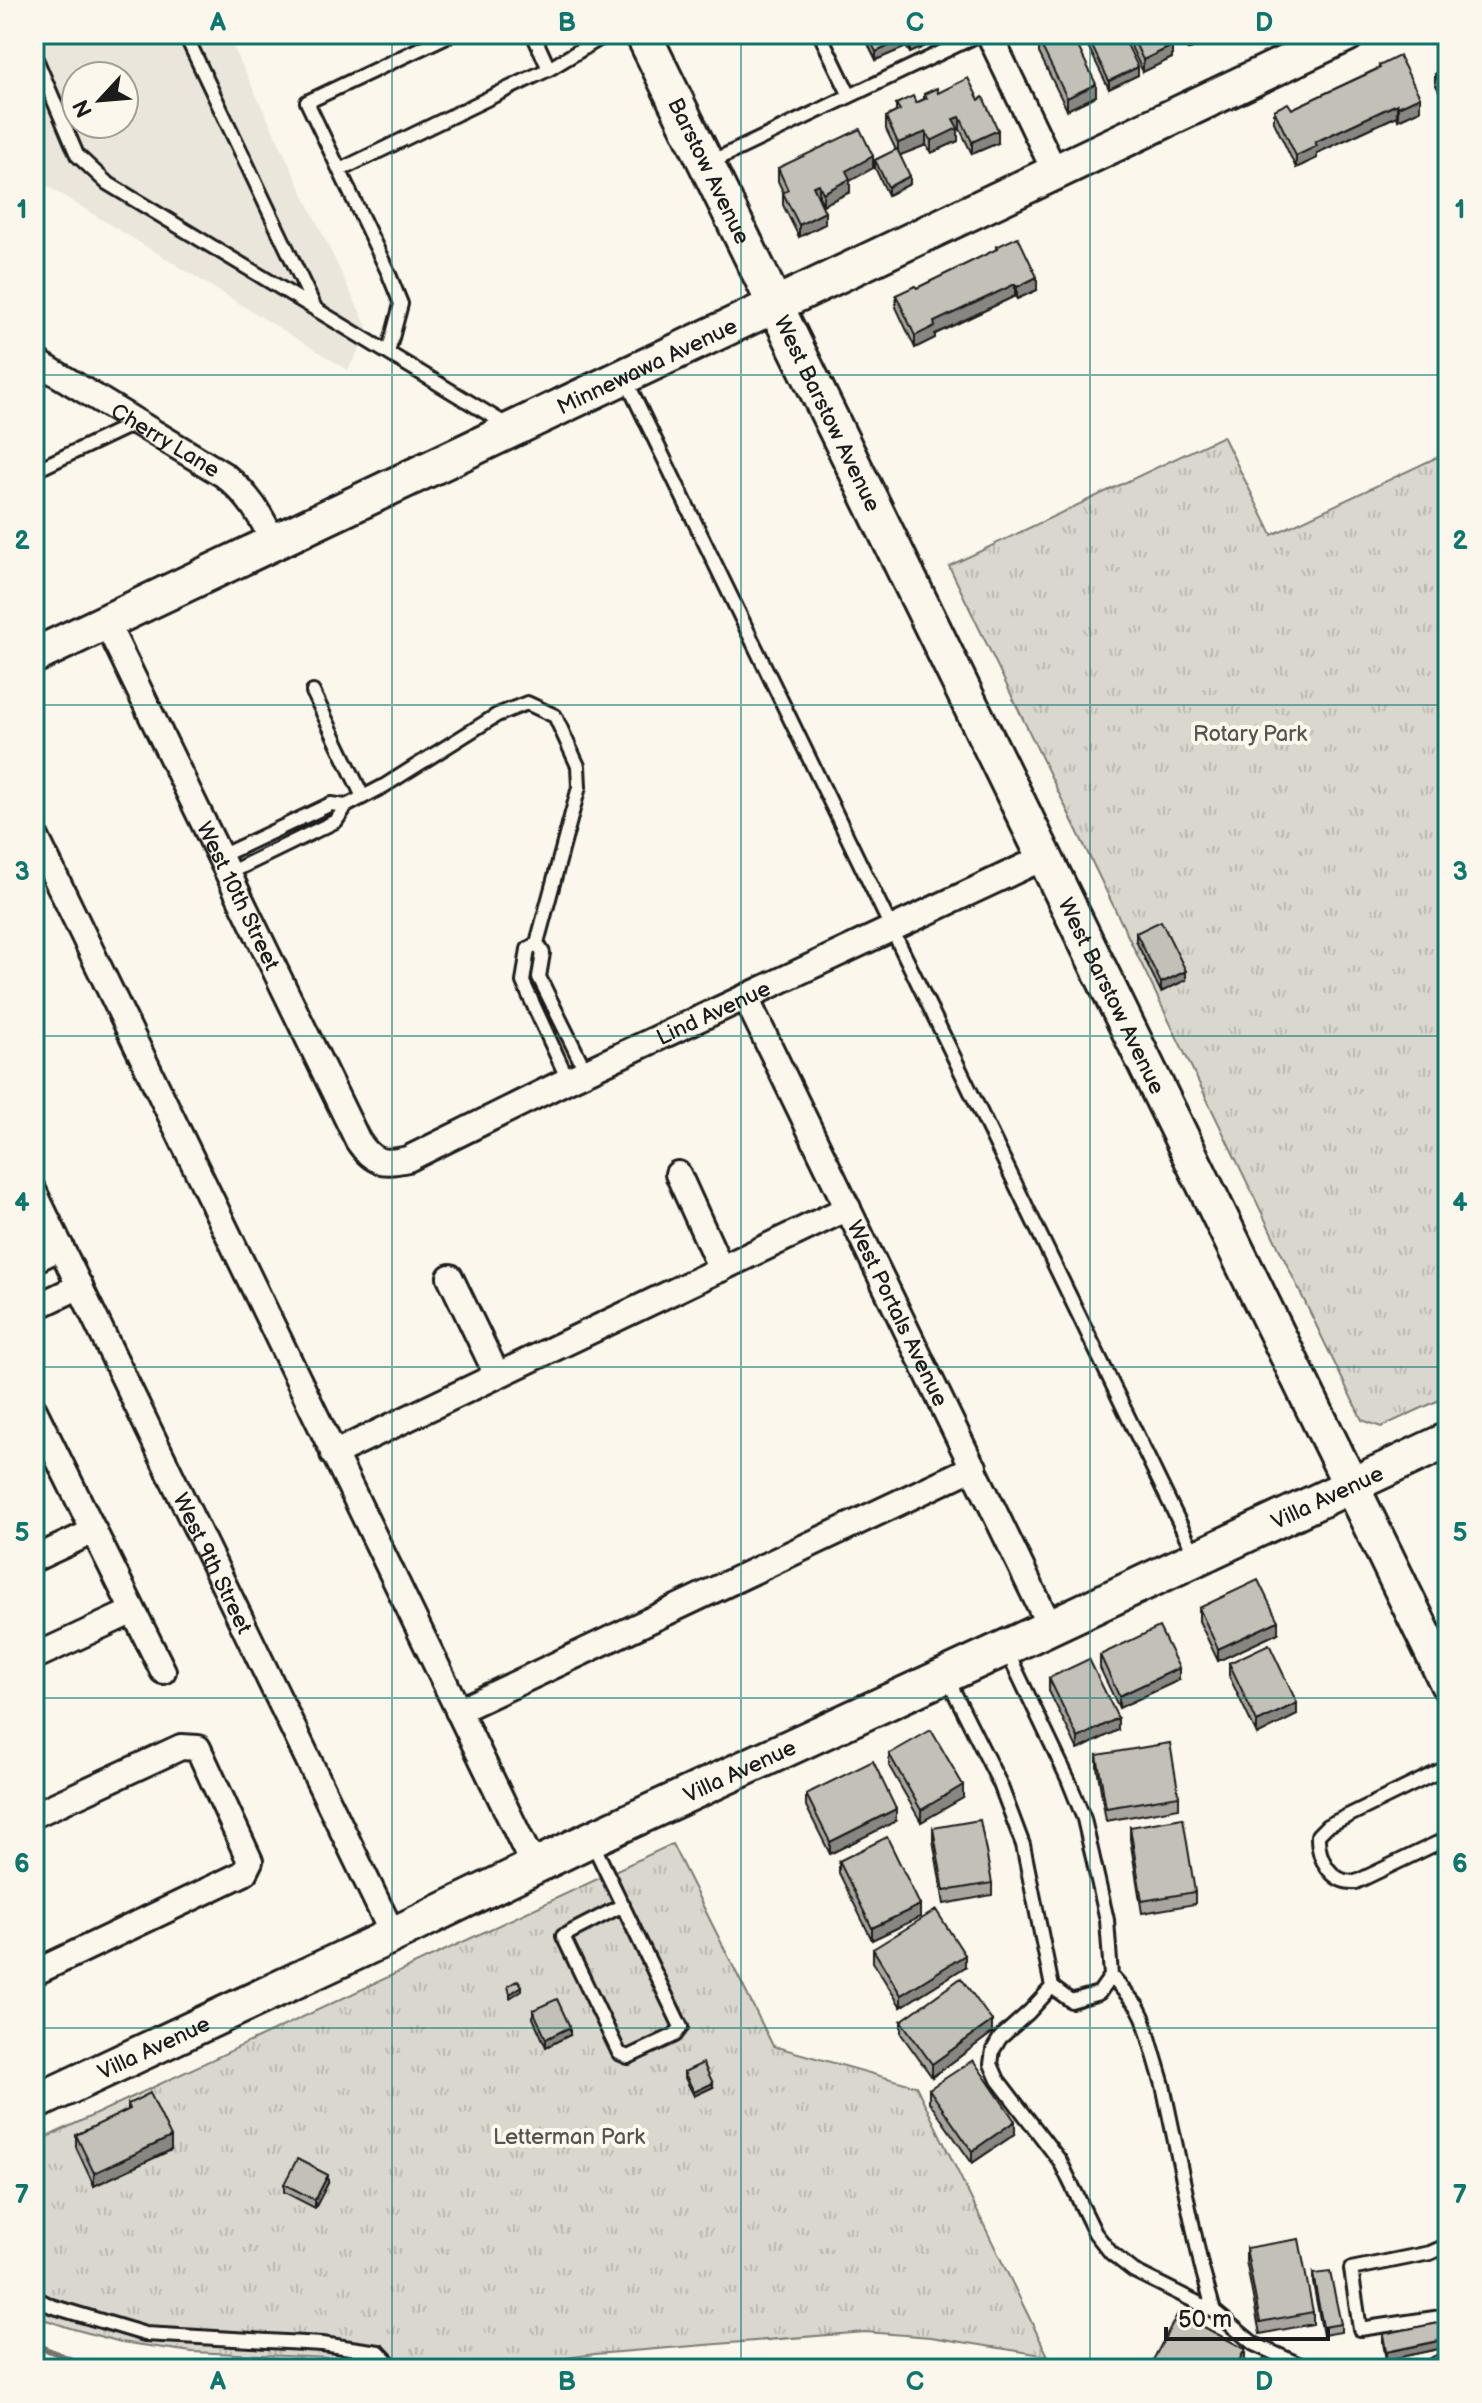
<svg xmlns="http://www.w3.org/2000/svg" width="1482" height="2403" viewBox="0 0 1482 2403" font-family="'Balsamiq Sans',sans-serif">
	<defs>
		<pattern id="park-tufts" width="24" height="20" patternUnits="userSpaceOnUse" patternTransform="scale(2)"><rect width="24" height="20" fill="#dad7ce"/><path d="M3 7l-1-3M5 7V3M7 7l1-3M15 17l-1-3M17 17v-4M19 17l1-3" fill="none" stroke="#bab8b0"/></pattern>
	</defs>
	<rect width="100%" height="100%" fill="#fbf7ec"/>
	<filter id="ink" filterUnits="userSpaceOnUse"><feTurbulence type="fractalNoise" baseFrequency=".0125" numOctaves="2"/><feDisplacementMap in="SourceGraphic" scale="16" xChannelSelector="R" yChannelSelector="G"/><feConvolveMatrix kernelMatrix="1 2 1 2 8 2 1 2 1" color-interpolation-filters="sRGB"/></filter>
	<g filter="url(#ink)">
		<!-- built -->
		<path fill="#eae6dc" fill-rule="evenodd" d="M34,34H227L369,331L348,370L34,178ZM76,76H124V124H76Z"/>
		<!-- park -->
		<path fill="url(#park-tufts)" stroke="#7b7a75" stroke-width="2" d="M1223,436L1272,535L1448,452V1396L1381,1427L1362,1420L949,566Z
			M672,1844L773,2046L916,2086L1048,2356L931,2337L865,2332L595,2354L510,2366L192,2352L121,2342L70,2328L34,2316V2143Z"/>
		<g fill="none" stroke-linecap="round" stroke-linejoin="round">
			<!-- stream -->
			<path stroke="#74726e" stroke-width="6" d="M34,2344L93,2369
				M838,2369L873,2366L894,2369"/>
			<!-- service casing -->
			<g stroke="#1c1c1c" stroke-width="18">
				<path id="service" d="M185,34L316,310
					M451,34L307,102L388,272L401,304L388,353L507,425
					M533,34L549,69
					M820,34L850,96
					M34,54L77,155L107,183L388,353
					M709,163L980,34
					M340,170L549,69L607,34
					M626,380L1195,1555
					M34,471L135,423
					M313,692L363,797
					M221,856L331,804L346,806
					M229,873L336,821L346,806L384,786L497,715L527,703L555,716L578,766L579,787L537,943L528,949L523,982L568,1080
					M537,943L543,953L539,977L586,1072
					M947,1678L1000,1784L1023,1845L1052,1987L1071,2001L1099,1993L1111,1976L1107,1920L1084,1819L1068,1779L1006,1649
					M1448,1767L1327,1826L1318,1835C1317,1858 1331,1884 1356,1882L1448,1838
					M592,1842L681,2027L675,2035L628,2057L619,2053L563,1936L623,1905
					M1111,1976L1138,2007L1143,2017L1163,2085L1201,2265L1214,2311
					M1052,1987L1029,2012L1000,2038L993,2050L991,2064L998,2080L1060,2161L1095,2233L1111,2253L1134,2271L1214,2311L1254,2344L1309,2369
					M1448,2245L1430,2253L1351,2269L1360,2329L1448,2316
					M34,2297L51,2306L145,2334L322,2344L379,2352L395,2369"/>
			</g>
			<!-- minor casing -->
			<g stroke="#1c1c1c" stroke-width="30">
				<g id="minor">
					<path d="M989,34L1055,172"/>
					<path id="s1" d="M34,360L224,475C250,496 259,513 274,542"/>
					<path id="s2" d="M106,622L358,1141C373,1163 383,1165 408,1159L568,1080L1045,857"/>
					<path d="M34,833L534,1867"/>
					<path id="s3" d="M746,998L1050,1627"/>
					<path d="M678,1174L721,1269"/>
					<path id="s4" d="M34,1192L393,1935"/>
					<path d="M34,1260L61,1247"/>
					<path d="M450,1277L497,1375"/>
					<path d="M34,1308L80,1286"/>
					<path d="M34,1410L163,1671"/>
					<path d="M333,1454L848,1208"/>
					<path d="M34,1559L94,1531"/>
					<path d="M34,1657L133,1611"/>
					<path d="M458,1711L974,1467"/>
					<path d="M34,1815L181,1747L198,1748L250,1861L244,1873L34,1973"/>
				</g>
			</g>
			<!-- secondary casing -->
			<g stroke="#1c1c1c" stroke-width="40">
				<g id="secondary">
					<path id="s5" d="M643,34L1448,1684"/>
					<path id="s6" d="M34,656L1347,34"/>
					<path id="s7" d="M34,2103L393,1935L591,1839L1005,1648L1448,1440"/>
				</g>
			</g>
			<!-- service -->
			<use href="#service" stroke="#fbf7ec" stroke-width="12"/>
			<!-- minor -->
			<use href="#minor" stroke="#fbf7ec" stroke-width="24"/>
			<!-- secondary -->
			<use href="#secondary" stroke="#fbf7ec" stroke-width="34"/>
		</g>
		<!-- wall -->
		<path fill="#a8a59e" stroke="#1c1c1c" stroke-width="2" d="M868,34L932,43L910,53L906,47L876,60L867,42Z
			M1032,34H1072L1096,96L1067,110L1039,53V48Z
			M1082,34H1122L1138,75L1109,89Z
			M1125,34H1166L1172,58L1143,72Z
			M1181,34H1217V36L1188,50Z
			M1379,66L1420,110L1398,120L1397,116L1317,153V158L1296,168L1274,122V110L1292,109L1379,68Z
			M1448,68V109L1435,83V74Z
			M938,93L998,143L972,154L960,129L958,130V141L931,153L926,145L900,155L910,184L888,195L875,168V160L896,150L886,129V117L896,112V104L916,103L924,99V94Z
			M778,168H873L850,181V192L823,205L819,196H818L825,224L799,237L783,205V192L778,181Z
			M996,247L1037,290L1017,299L1015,296L935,334V338L915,348L896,307V295L917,288L996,250Z
			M1136,933L1186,980L1161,992L1136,941Z
			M1199,1608L1278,1633L1218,1661L1199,1621Z
			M1100,1655L1179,1680L1119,1708L1100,1668Z
			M1229,1663L1297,1715L1257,1735L1229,1676Z
			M1049,1678L1118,1730L1078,1750L1049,1691Z
			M889,1754L963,1798L921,1822L889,1766Z
			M1097,1755L1179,1796V1808L1106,1821L1097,1767Z
			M806,1794L896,1821L830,1854L806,1806Z
			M1130,1827L1195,1892V1904L1142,1913L1130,1839Z
			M933,1828L992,1883V1895L944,1904L933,1840Z
			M839,1861L920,1917L872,1940L839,1873Z
			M873,1949L965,1967L901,2007L873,1962Z
			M533,2010L570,2035L546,2047L533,2018Z
			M901,2021L992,2033L932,2077L901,2034Z
			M684,2072L713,2087L694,2096L684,2076Z
			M929,2089L1015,2134L972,2163L929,2102Z
			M128,2104L171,2150L94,2186L76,2147V2135L128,2111Z
			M328,2183L315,2208L284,2192V2184Z
			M1246,2248L1313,2312V2324L1260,2334L1246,2261Z
			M1313,2274L1341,2324V2332L1323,2335L1313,2283Z
			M1448,2321V2347L1386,2360L1383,2343V2334Z
			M1153,2360L1245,2361L1241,2369H1153Z"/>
		<!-- shaded-wall -->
		<path fill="#888681" stroke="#1c1c1c" stroke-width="2" d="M932,34V43L910,53V45Z
			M1195,34H1217V36L1188,50V37Z
			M906,38V47L876,60V52Z
			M1172,46V58L1143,72V60Z
			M1138,67V75L1109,89V81Z
			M1096,84V96L1067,110V98Z
			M1420,97V110L1398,120V107Z
			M1397,104V116L1317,153V158L1296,168V156L1315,142Z
			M960,117V129L958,130V141L931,153V141L953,119Z
			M998,130V143L972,154V142Z
			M926,132V145L898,156V143Z
			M873,156V168L850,181V192L823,205V193L846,171Z
			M910,176V184L888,195V187Z
			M819,184V196L813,199V186Z
			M825,212V224L799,237V225Z
			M1037,277V290L1017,299V287Z
			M1015,284V296L935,334V338L915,348V336L934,322Z
			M1186,971V980L1161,992V983Z
			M1278,1621V1633L1218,1661V1649Z
			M1179,1668V1680L1119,1708V1696Z
			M1297,1703V1715L1257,1735V1722Z
			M1118,1718V1730L1078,1750V1738Z
			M963,1785V1798L921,1822V1810Z
			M896,1809V1821L830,1854V1842Z
			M920,1905V1917L872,1940V1928Z
			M965,1955V1967L901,2007V1995Z
			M522,1986V1990L510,1998V1994Z
			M992,2021V2033L932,2077V2064Z
			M570,2027V2035L546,2047V2039Z
			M713,2083V2087L694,2096V2092Z
			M1015,2121V2134L972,2163V2151Z
			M171,2137V2150L94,2186V2173Z
			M328,2175V2183L315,2208V2200Z
			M1448,2339V2347L1386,2360V2352Z
			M1245,2349V2361L1241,2369H1235Z"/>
		<!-- building -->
		<path fill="#c3c0b8" stroke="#1c1c1c" stroke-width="2" d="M867,34H932L910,45L906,38L876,52Z
			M1038,34H1045L1047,37L1054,34H1072L1096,84L1067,98L1039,41L1041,40Z
			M1086,34H1122L1138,67L1109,81Z
			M1131,34H1166L1172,46L1143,60Z
			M1399,56L1420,97L1398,107L1397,104L1315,142L1317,146L1296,156L1274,110L1288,103L1292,109L1380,68L1379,66Z
			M1448,68V101L1435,74Z
			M968,78L979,100L983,97L998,130L972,142L960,117L953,119L958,128L931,141L926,132L898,143L886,117L900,110L896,104L913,96L916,103L927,98L924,94L937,88L938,93Z
			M860,129L873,156L846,171L850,179L823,193L819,184L813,186L825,212L799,225L783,193L788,190L778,168Z
			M897,149L910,176L888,187L875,160Z
			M1018,237L1037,277L1017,287L1015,284L934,322L935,326L915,336L896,295L915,286L917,288L997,249L996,247Z
			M1161,921L1186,971L1161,983L1136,933Z
			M1258,1580L1278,1621L1218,1649L1199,1608Z
			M1159,1627L1179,1668L1119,1696L1100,1655Z
			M1269,1644L1297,1703L1257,1722L1229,1663Z
			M1089,1659L1118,1718L1078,1738L1049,1678Z
			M931,1730L963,1785L921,1810L889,1754Z
			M1170,1743L1179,1796L1106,1808L1097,1755Z
			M873,1761L896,1809L830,1842L806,1794Z
			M1183,1818L1195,1892L1142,1901L1130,1827Z
			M980,1820L992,1883L944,1891L933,1828Z
			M887,1837L920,1905L872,1928L839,1861Z
			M936,1910L965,1955L901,1995L873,1949Z
			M961,1978L992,2021L932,2064L901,2021Z
			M518,1980L522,1986L510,1994L508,1986Z
			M557,1999L570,2027L546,2039L533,2010Z
			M973,2060L1015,2121L972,2151L929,2089Z
			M703,2063L713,2083L694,2092L684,2072Z
			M150,2093L171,2137L94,2173L76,2135L130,2109L128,2104Z
			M297,2159L328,2175L315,2200L284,2184Z
			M1299,2239L1313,2312L1260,2322L1246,2248Z
			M1330,2272L1341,2324L1323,2327L1313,2274Z
			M1178,2313L1245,2349L1235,2369H1170L1153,2360Z
			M1448,2321V2339L1386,2352L1383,2334Z
			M1448,2349V2369H1419L1417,2365Z
			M1265,2357L1288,2369H1258Z"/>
	</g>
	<!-- grid -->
	<path fill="none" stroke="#0f766e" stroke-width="2" stroke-opacity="0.55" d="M392,34V2369M741,34V2369M1090,34V2369M34,375H1448M34,705H1448M34,1036H1448M34,1367H1448M34,1698H1448M34,2028H1448"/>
	<g text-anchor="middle" stroke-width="8" stroke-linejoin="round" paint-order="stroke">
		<!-- street labels -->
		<g font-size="22" fill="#1c1c1c" stroke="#fbf7ec">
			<text dy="8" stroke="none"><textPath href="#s5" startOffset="152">Barstow Avenue</textPath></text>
			<text dy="8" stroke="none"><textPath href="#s6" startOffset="678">Minnewawa Avenue</textPath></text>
			<text dy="8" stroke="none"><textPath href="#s5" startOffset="422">West Barstow Avenue</textPath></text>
			<text dy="8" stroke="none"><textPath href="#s1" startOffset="154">Cherry Lane</textPath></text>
			<text dy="8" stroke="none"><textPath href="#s2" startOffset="304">West 10th Street</textPath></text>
			<text dy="8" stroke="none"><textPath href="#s5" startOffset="1070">West Barstow Avenue</textPath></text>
			<text dy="8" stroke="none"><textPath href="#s2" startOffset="974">Lind Avenue</textPath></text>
			<text dy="8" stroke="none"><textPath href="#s3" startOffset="350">West Portals Avenue</textPath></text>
			<text dy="8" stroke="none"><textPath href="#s7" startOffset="1428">Villa Avenue</textPath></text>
			<text dy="8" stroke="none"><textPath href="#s4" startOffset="412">West 9th Street</textPath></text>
			<text dy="8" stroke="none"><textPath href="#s7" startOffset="780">Villa Avenue</textPath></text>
			<text dy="8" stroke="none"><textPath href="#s7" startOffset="132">Villa Avenue</textPath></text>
		</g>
		<!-- park labels -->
		<g font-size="22" fill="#555451" stroke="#fbf7ec">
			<text x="1250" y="741">Rotary Park</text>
			<text x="569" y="2144">Letterman Park</text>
		</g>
	</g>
	<!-- margin -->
	<rect width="1482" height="2403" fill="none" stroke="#fbf7ec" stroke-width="88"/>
	<!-- north arrow -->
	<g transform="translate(100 100) rotate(244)"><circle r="38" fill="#fbf7ec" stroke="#a29f99" stroke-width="2"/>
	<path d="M0-6L14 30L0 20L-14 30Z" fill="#1c1c1c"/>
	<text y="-12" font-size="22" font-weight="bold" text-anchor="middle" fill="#1c1c1c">N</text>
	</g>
	<!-- scale -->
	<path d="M1166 2327v12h162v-12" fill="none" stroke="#1c1c1c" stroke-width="4"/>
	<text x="1178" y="2327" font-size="24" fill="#1c1c1c" stroke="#fbf7ec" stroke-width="6" paint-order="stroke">50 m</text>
	<rect x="44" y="44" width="1394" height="2315" fill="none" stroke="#0f766e" stroke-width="3"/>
	<g font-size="26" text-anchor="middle" font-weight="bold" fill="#0f766e">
		<text x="218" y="31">A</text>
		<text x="567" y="31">B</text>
		<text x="915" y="31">C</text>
		<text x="1264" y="31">D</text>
		<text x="22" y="218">1</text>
		<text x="1460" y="218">1</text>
		<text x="22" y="549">2</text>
		<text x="1460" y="549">2</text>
		<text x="22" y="880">3</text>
		<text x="1460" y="880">3</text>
		<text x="22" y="1211">4</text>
		<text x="1460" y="1211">4</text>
		<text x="22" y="1541">5</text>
		<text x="1460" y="1541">5</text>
		<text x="22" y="1872">6</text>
		<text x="1460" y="1872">6</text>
		<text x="22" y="2203">7</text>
		<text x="1460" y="2203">7</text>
		<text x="218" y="2390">A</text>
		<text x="567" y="2390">B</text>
		<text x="915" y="2390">C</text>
		<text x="1264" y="2390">D</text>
	</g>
</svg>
